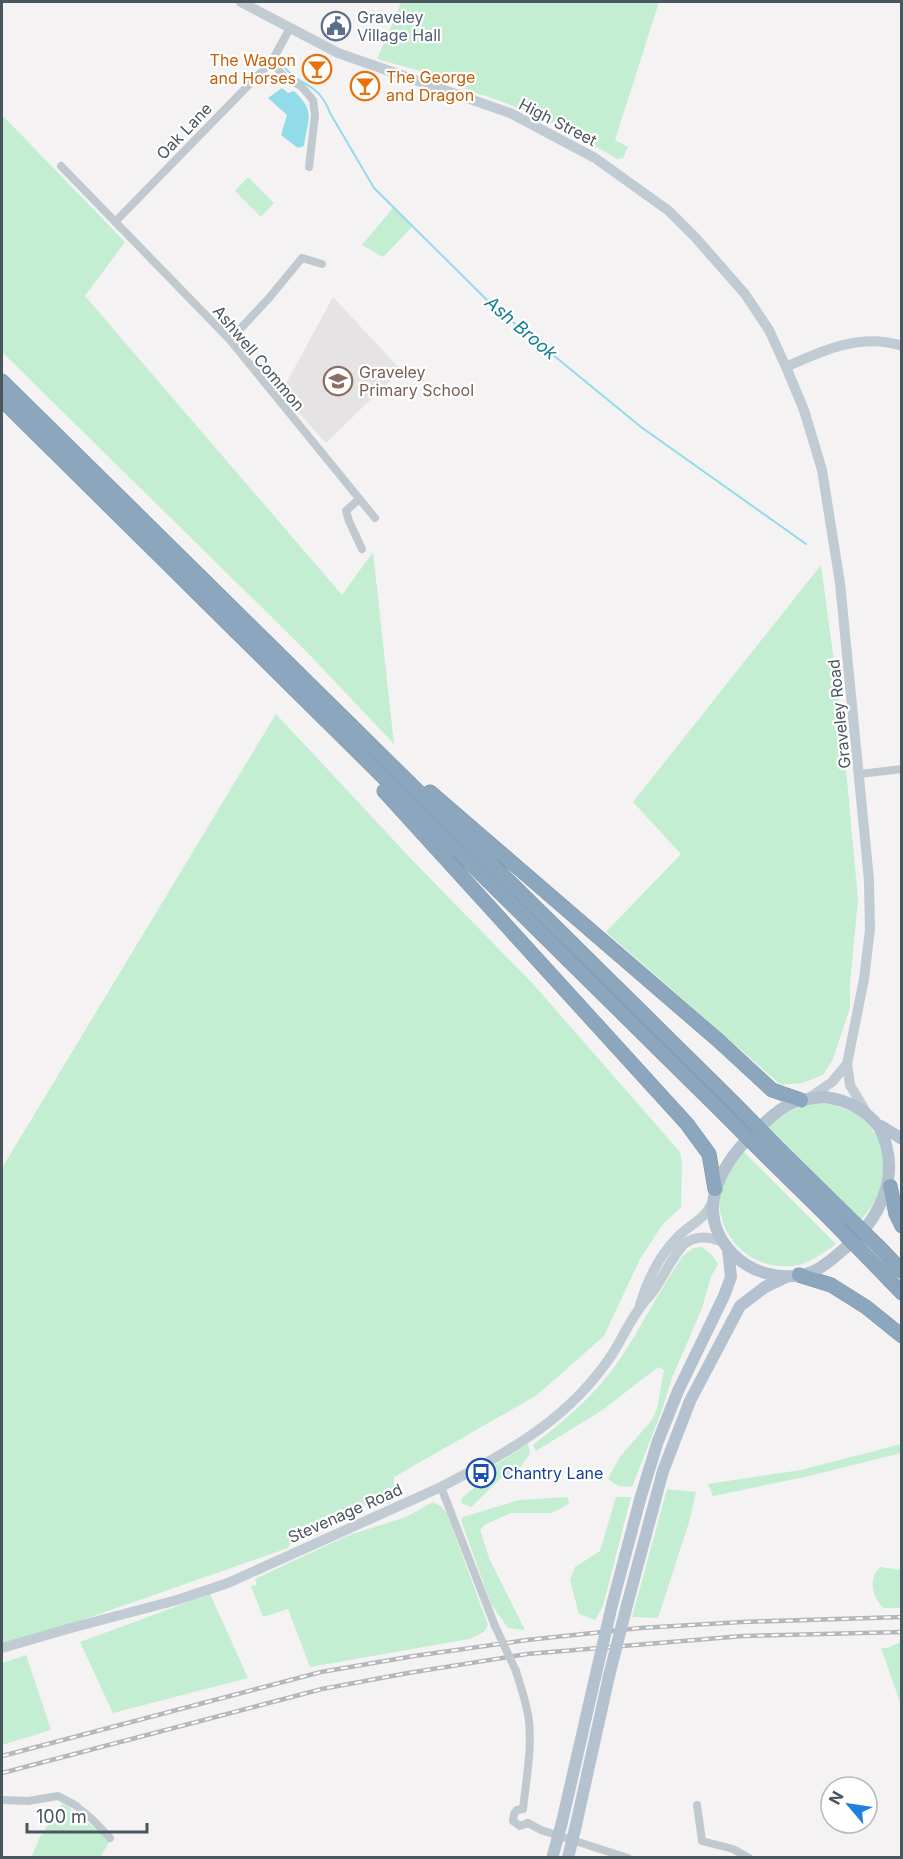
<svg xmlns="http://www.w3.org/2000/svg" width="903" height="1859" viewBox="0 0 903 1859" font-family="Inter,sans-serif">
	<rect width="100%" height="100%" fill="#f4f2f2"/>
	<!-- education -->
	<path fill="#e5e3e3" d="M333,297L401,370L326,443L281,393Z"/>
	<!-- green -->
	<path fill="#c3eed1" d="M399,2H659L615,140L628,147L623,158L617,159C583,138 538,115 500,101C483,94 463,91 449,79L377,59L401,3Z
		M2,115L125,242L85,296L342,595L373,552L394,744L305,650L2,352Z
		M248,177L274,203L261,217L235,191Z
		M393,208L412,227L383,257L362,245Z
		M821,565L841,714L858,900L850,983V1008L833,1059L823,1075L802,1083L781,1085L606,932L681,854L633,802Z
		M276,714L415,863L534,985L680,1152L682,1162L681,1207L663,1224L640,1259L604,1336L537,1395L394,1477V1493L293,1536L288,1548L2,1648V1168Z
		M814,1103L831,1104L855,1113L868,1124L878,1138L885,1163L879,1197L860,1221L766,1127L790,1111Z
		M743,1151L836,1244C822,1254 809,1264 792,1266C756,1270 724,1244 720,1209C719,1202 719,1193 721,1187C726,1174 736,1162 743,1151Z
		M702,1247L712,1255L718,1264L711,1277L702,1308L672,1378L662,1410L632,1487L619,1486L608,1479L619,1458L651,1421L657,1409L664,1370L658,1367L604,1409L536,1451L533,1445C561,1423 588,1401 610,1373C638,1336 656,1294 683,1256L693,1248Z
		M528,1444L530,1453L515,1475L502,1477L471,1507L461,1503L462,1498L487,1477L495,1465Z
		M901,1444V1453L809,1476L713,1496L708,1484L801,1470Z
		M667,1489L696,1492L690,1519L658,1618L632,1617Z
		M568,1497L569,1504L552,1513H511L484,1525L480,1530L489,1558L525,1630L508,1628L491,1604L461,1520L463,1517L519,1500Z
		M616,1497H631L603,1606L595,1620L579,1614L570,1580L575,1567L600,1551Z
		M433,1502L442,1507L447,1514L488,1625L484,1632L469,1639L310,1667L288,1609L263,1617L251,1586L257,1585L255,1579L349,1535L406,1517Z
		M880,1567L901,1570V1608H883C872,1595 868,1580 880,1567Z
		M210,1594L248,1678L113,1713L80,1642Z
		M901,1642V1705L881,1648H887Z
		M26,1655L51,1730L2,1745V1663Z
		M62,1804L66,1805L110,1841L100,1857L31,1858L40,1837Z"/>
	<!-- water -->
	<path fill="#92dce9" d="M282,88L288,93L294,91C316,112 308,118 304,146L298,148L281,135L287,115L268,98Z"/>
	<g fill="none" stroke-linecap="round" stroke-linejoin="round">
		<!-- stream -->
		<path stroke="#92dce9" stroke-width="2" d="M283,64C295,87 318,79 330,113L374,188L491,304L641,427L806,544"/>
		<!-- highway casing -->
		<g stroke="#7792a9" stroke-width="15">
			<path id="highway" d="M2,381L733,1102
				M2,400L722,1112
				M384,791L687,1124L709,1154L715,1189
				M430,792L719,1041L772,1090L801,1100
				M776,1146L838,1207
				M765,1155L830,1219
				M890,1186L896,1214L902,1226
				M879,1247L902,1271
				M869,1259L902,1293
				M799,1275L831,1285L866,1307L902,1336"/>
		</g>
		<!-- street -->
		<path stroke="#c0c9cf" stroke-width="8" d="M272,61L284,77L301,86L313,100L315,115L309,167
			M61,166L230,340L375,518
			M115,222L272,61L290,28
			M230,340L269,298L302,258L322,264
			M359,499L346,511L349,521L362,549
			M860,774L902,769
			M441,1487L495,1626
			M516,1671C521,1688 527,1704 529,1721C532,1750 526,1781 523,1809
			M2,1800L28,1801L58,1796L75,1805L92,1819L110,1838
			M697,1805L702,1841L733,1849L749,1858
			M523,1809L517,1810L514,1814L513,1821L520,1826L528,1823
			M528,1823L541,1830L628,1858"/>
		<!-- secondary -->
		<path stroke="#c0cbd4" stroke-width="10" d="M241,2L338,53L510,113L595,158L669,211L695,237L745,294L769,330L786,367L804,410L822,470L840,583L869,880L870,929L864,979L847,1064L850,1085L866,1112
			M786,367C821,351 862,332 902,346
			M809,1098L832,1082L847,1064
			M640,1305C647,1282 659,1256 676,1239C688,1225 705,1220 712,1203
			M2,1648L71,1628L177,1600L228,1583L441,1487C510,1451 570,1419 613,1353C622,1338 629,1323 639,1309C644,1301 651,1295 656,1287C665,1273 672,1258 683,1245C696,1234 709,1237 724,1242"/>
		<!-- primary -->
		<path stroke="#b3c2ce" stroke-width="12" d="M825,1097C847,1100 865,1109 879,1127C903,1173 881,1219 844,1249C835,1257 825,1266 814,1271C788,1282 754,1275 734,1255C690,1211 723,1160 761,1126C770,1118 779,1109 790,1104C801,1099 813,1098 825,1097Z
			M881,1126L902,1139
			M612,1605L641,1496L658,1441L678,1391L724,1296L731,1277L728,1249
			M627,1605L663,1471L690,1401L740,1306L765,1287L786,1277
			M562,1822L595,1678
			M576,1825L609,1676"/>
		<!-- highway -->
		<use href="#highway" stroke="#8ca7bd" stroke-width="14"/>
		<!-- rail casing -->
		<g stroke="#b4b7bb" stroke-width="4.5">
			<path id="rail" d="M2,1756L321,1672L414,1656L527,1640L640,1628L742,1622L902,1617
				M2,1773L322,1689L408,1673L527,1654L743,1636L902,1632"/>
		</g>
		<!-- rail -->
		<use href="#rail" stroke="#fff" stroke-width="2" stroke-dasharray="7" stroke-linecap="butt"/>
		<!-- highway-bridge casing -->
		<g stroke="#7792a9" stroke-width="15" stroke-linecap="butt">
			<path id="highway-bridge" d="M733,1102L776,1146
				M722,1112L765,1155
				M838,1207L879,1247
				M830,1219L869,1259"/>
		</g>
		<!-- street-bridge -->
		<path stroke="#c0c9cf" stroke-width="8" d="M495,1626L516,1671"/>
		<!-- primary-bridge -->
		<path stroke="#b3c2ce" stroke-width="12" d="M609,1676L627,1605
			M595,1678L612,1605
			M553,1855L562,1822
			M568,1858L576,1825"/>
		<!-- highway-bridge -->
		<use href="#highway-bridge" stroke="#8ca7bd" stroke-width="14"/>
	</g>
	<!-- icons -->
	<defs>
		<g id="civic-ring" transform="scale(1.5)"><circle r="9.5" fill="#fff" stroke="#5c6f8a" stroke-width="1.5"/><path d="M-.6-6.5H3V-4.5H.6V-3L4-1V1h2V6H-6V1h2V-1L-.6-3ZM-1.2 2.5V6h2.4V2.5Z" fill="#5c6f8a"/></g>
		<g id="bar-ring" transform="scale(1.5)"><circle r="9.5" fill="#fff" stroke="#e8710a" stroke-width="1.5"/><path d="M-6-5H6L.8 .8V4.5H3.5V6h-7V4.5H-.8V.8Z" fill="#e8710a"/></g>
		<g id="school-ring" transform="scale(1.5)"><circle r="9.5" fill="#fff" stroke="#8d6e63" stroke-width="1.5"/><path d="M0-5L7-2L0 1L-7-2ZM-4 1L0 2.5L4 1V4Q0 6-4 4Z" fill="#8d6e63"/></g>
		<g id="bus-ring" transform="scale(1.5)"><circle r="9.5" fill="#fff" stroke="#1a4fb4" stroke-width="1.5"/><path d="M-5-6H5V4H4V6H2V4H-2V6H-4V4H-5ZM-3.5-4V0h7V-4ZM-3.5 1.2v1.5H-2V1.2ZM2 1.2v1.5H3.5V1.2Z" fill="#1a4fb4"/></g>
	</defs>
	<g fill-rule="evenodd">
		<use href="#civic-ring" x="336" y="26"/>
		<use href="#bar-ring" x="317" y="69"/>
		<use href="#bar-ring" x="365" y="86"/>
		<use href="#school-ring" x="338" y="381"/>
		<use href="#bus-ring" x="481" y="1473"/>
	</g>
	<g text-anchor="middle" stroke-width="4.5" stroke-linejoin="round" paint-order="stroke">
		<!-- service labels -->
		<g font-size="16" fill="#4e5e75" stroke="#fff" text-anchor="start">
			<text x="357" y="23">Graveley<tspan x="357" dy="18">Village Hall</tspan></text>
		</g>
		<!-- food labels -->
		<g font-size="16" fill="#c56008" stroke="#fff" text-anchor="end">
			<text x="296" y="66">The Wagon<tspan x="296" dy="18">and Horses</tspan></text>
			<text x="386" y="83" text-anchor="start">The George<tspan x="386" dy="18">and Dragon</tspan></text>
		</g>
		<!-- street labels -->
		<g font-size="16" fill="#4a565e" stroke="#fff">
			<text transform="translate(558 122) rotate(27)" y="6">High Street</text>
			<text transform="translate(184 131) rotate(-46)" y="6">Oak Lane</text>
			<text transform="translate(259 358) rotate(50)" y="6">Ashwell Common</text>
			<text transform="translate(839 714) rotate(-96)" y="6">Graveley Road</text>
			<text transform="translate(345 1513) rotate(-24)" y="6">Stevenage Road</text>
		</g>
		<!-- education labels -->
		<g font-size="16" fill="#785e54" stroke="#fff" text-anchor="start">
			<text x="359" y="378">Graveley<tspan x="359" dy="18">Primary School</tspan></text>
		</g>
		<!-- transit labels -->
		<g font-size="16" fill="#164399" stroke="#fff" text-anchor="start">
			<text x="502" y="1479">Chantry Lane</text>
		</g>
		<!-- water labels -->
		<g font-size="18" font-style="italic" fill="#137f92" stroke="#fff">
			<text transform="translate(521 328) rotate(40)" y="6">Ash Brook</text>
		</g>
	</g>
	<!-- border -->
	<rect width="903" height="1859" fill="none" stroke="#4a565e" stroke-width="6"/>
	<!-- north arrow -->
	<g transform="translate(849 1805) rotate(299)"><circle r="28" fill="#ffffff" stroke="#b7bbbf" stroke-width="1.5"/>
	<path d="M0-4.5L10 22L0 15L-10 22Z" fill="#217fde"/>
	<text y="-9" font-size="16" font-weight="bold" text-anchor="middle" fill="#4a565e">N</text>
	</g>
	<!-- scale -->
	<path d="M27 1823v9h120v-9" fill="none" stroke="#4a565e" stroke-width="3"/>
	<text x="36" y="1823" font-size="18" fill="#4a565e" stroke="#ffffff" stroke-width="4.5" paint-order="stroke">100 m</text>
</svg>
